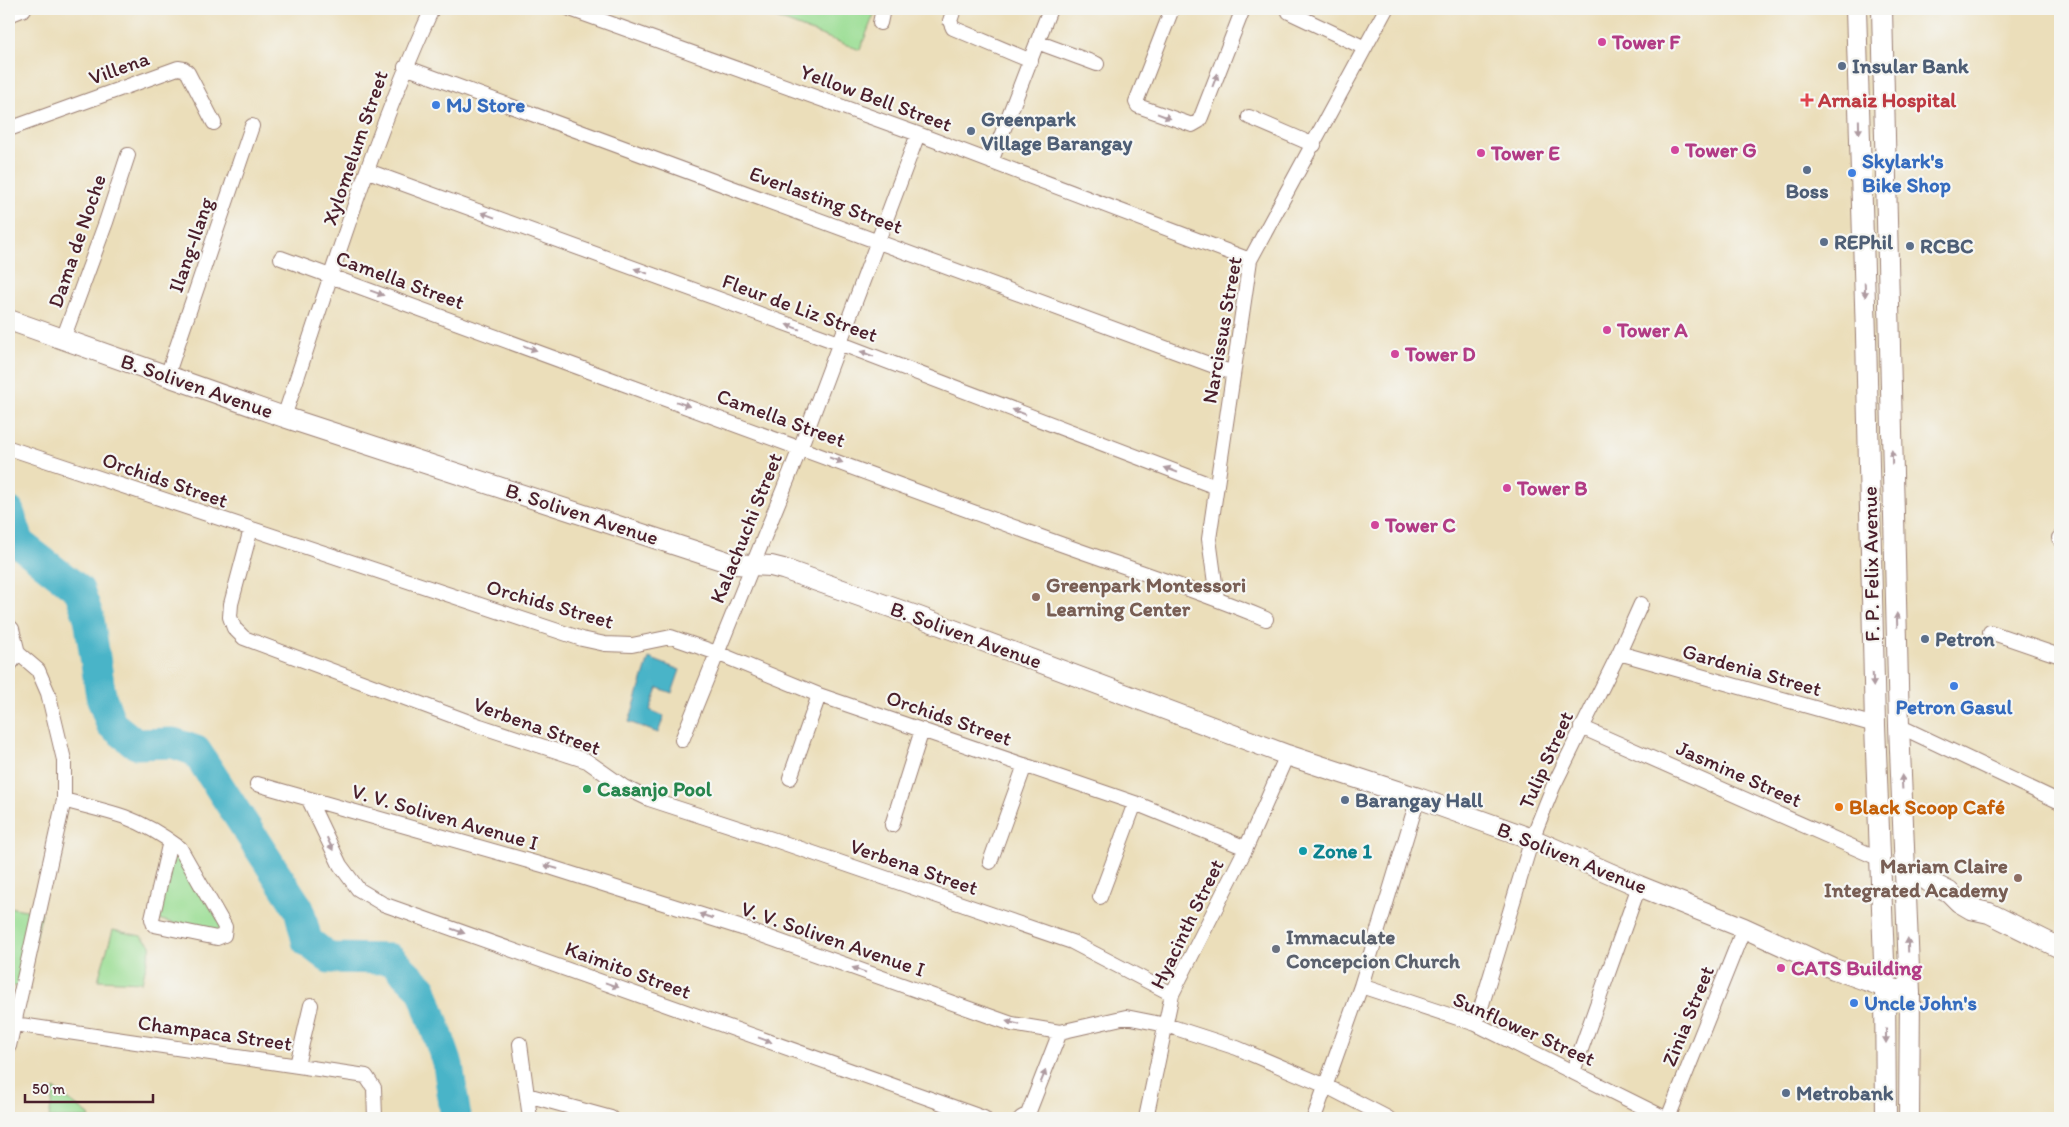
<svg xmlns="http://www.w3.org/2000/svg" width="2069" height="1127" viewBox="0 0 2069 1127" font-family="Itim,sans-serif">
	<rect width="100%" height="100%" fill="#f6f6f2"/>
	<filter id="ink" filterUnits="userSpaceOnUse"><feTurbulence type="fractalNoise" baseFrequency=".02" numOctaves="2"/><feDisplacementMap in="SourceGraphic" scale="10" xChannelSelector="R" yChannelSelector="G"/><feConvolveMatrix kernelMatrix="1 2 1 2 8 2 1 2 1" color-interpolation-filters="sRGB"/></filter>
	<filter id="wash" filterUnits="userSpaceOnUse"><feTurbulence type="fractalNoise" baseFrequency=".0096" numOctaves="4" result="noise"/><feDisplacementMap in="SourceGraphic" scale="20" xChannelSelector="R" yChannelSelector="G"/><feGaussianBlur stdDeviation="1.12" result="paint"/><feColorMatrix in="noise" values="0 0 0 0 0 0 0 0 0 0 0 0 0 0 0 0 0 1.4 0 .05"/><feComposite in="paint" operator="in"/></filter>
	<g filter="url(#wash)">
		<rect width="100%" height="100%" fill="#ebdeba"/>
		<!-- green -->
		<path fill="#9cde95" stroke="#737e60" d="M753,9H876L860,50Z
			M172,847L222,926L216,934L157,919Z
			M9,907L42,913L23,988L9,985Z
			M113,930L141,936L151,945L142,982L98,980Z
			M54,1089L89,1115L90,1118H49Z"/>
		<!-- water -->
		<path fill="#4ab4c8" stroke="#4a6a7a" d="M649,658L680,670L672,693L658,688L650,710L664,716L658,733L629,722Z"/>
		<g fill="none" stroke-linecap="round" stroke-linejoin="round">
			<!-- river -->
			<path stroke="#4ab4c8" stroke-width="31" d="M9,512L20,544L79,590L89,618L101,696L111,724L136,744L173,743L196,751L299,909L307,941L329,958L391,959L422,989L448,1065L456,1118"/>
		</g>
	</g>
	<g filter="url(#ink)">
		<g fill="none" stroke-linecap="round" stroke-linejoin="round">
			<!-- street casing -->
			<g stroke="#9a7e72" stroke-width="16">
				<path id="street" d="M570,9L918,134L1250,260
					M954,9L950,21L953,28L1031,61
					M1172,9L1136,102L1138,106L1192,125L1199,121L1201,117L1243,9
					M1289,12L1365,48
					M9,15L24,9
					M880,23L883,9
					M1037,42L1097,64
					M405,67L1233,373
					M1249,117L1314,145
					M9,129L178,68L184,69L188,73L214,123
					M991,162L1050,9
					M368,171L839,343L1216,487
					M281,258C532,349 783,440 1033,534C1111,563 1190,587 1266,619
					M63,339L106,222L128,155
					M167,376L252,126
					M284,417C330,280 372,140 432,9
					M9,448L582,639L605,644L632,645L671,637L717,653L819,695L1135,803L1246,848
					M251,529L231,604L230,617L234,628L244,638L480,726L587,761L624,787L649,799L778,841L1072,942L1172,994
					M2059,538L2060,539
					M1217,598L1209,539L1250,260L1386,9
					M9,626L12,629L18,653L38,670L48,693L64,760V800L9,1046
					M1990,632L2060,656
					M1619,653L1875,725
					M9,666L18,653
					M1899,726L2060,802
					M1581,727L1880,859
					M682,740L801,446L918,134
					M790,778L819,695
					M257,784L553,868L739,927L1012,1024L1060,1032L1126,1017L1166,1025L1237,1048L1326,1086L1388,1118
					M64,800C84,806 105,810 125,817C144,824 164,836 180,848L225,927L224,935L217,938L154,925L152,919L170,841
					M309,800L340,865L358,889L383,904L984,1118
					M892,825L922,730
					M990,862L1025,765
					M1100,897L1135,803
					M1361,986L1476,1024L1665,1118
					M14,1024L366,1076L374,1088L375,1118
					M1476,1024L1532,839L1553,787L1619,653L1641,604
					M520,1044L530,1118
					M297,1065L311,1005
					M1573,1072L1639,886
					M527,1095L611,1118
					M1021,1118L1028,1114L1060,1032
					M1146,1118L1172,994L1246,848L1287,755
					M1314,1118L1361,986L1418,798
					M1668,1118L1744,928"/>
			</g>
			<!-- secondary casing -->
			<g stroke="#9a7e72" stroke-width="22">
				<path id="secondary" d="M1856,9L1866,336L1875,725L1885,987L1886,1118
					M1882,9L1899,726L1910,993L1909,1118
					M9,320L284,417L734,564L771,566L783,569L919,617L1287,755L1418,798L1532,839L1639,886L1744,928L1834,969L1885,987L1910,993
					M1906,870L1949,892L1959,902L1971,909L1989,913L2060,948"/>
			</g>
			<!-- street -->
			<use href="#street" stroke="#fff" stroke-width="14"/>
			<!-- secondary -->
			<use href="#secondary" stroke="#fff" stroke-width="20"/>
		</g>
		<!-- one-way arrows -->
		<defs><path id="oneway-solid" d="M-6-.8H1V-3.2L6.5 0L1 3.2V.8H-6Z" transform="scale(1.25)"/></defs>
		<g fill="#ae9aa0">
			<use href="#oneway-solid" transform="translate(1215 80) rotate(-69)"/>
			<use href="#oneway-solid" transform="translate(1164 116) rotate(21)"/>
			<use href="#oneway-solid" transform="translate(1859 127) rotate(89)"/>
			<use href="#oneway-solid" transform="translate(488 215) rotate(-160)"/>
			<use href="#oneway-solid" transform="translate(641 271) rotate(-160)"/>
			<use href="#oneway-solid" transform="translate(1865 290) rotate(88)"/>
			<use href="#oneway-solid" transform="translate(377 293) rotate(20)"/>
			<use href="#oneway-solid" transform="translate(793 327) rotate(-160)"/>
			<use href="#oneway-solid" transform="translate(530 348) rotate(20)"/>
			<use href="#oneway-solid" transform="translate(867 354) rotate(-159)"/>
			<use href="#oneway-solid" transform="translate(683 404) rotate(20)"/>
			<use href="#oneway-solid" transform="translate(1019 412) rotate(-159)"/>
			<use href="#oneway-solid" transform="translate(1892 457) rotate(-91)"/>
			<use href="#oneway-solid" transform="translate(836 460) rotate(21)"/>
			<use href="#oneway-solid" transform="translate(1171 470) rotate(-159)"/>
			<use href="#oneway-solid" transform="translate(1897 620) rotate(-92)"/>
			<use href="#oneway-solid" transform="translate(1873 680) rotate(88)"/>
			<use href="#oneway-solid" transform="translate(1902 782) rotate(-93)"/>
			<use href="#oneway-solid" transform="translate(330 844) rotate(65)"/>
			<use href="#oneway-solid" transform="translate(551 867) rotate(-164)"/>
			<use href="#oneway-solid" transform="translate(706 916) rotate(-162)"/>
			<use href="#oneway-solid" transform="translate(458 931) rotate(19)"/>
			<use href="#oneway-solid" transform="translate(1908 945) rotate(-92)"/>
			<use href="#oneway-solid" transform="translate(859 970) rotate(-160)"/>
			<use href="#oneway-solid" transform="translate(612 985) rotate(20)"/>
			<use href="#oneway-solid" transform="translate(1013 1023) rotate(-166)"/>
			<use href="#oneway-solid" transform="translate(1886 1036) rotate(90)"/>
			<use href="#oneway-solid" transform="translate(765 1040) rotate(20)"/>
			<use href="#oneway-solid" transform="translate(1043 1077) rotate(-68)"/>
		</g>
	</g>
	<!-- markers -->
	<g fill="#d1479c" stroke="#f6f6f2" stroke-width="2">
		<circle cx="1602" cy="42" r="5"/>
		<circle cx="1675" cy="150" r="5"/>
		<circle cx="1481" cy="153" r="5"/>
		<circle cx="1607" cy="330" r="5"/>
		<circle cx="1395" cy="354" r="5"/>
		<circle cx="1507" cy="488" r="5"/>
		<circle cx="1375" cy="525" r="5"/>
		<circle cx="1781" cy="968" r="5"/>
	</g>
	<g fill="#5c6f8a" stroke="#f6f6f2" stroke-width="2">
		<circle cx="1842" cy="66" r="5"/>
		<circle cx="971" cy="131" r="5"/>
		<circle cx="1807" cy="170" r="5"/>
		<circle cx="1824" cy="242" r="5"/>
		<circle cx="1910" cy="246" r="5"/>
		<circle cx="1925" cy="639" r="5"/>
		<circle cx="1345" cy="800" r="5"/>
		<circle cx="1786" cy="1093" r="5"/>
	</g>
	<path fill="#e0444e" stroke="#f6f6f2" stroke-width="2" d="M1804.5 92.5h5v5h5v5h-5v5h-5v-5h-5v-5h5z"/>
	<g fill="#3f7fe0" stroke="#f6f6f2" stroke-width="2">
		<circle cx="436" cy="105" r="5"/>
		<circle cx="1852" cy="173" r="5"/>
		<circle cx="1954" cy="686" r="5"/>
		<circle cx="1854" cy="1003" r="5"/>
	</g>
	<g fill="#8d6e63" stroke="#f6f6f2" stroke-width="2">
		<circle cx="1036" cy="597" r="5"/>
		<circle cx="2018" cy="878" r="5"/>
	</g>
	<circle fill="#2e9e5b" stroke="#f6f6f2" stroke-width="2" cx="587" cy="789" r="5"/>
	<circle fill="#e8710a" stroke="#f6f6f2" stroke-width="2" cx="1839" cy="807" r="5"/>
	<circle fill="#0f9aa8" stroke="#f6f6f2" stroke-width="2" cx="1303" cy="851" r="5"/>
	<circle fill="#6b7280" stroke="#f6f6f2" stroke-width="2" cx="1276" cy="949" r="5"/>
	<g text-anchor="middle" stroke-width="4.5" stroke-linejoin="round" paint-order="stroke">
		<!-- hotel labels -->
		<g font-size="21" font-weight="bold" fill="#b23c85" stroke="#f6f6f2" text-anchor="start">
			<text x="1612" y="49">Tower F</text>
			<text x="1685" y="157">Tower G</text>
			<text x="1491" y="160">Tower E</text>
			<text x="1617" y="337">Tower A</text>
			<text x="1405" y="361">Tower D</text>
			<text x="1517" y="495">Tower B</text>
			<text x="1385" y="532">Tower C</text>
			<text x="1791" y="975">CATS Building</text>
		</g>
		<!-- service labels -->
		<g font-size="21" font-weight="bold" fill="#4e5e75" stroke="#f6f6f2" text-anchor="start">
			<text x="1852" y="73">Insular Bank</text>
			<text x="981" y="126">Greenpark<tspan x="981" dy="24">Village Barangay</tspan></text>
			<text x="1807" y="198" text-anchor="middle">Boss</text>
			<text x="1834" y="249">REPhil</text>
			<text x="1920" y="253">RCBC</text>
			<text x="1935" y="646">Petron</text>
			<text x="1355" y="807">Barangay Hall</text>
			<text x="1796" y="1100">Metrobank</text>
		</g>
		<!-- street labels -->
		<g font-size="21" fill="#4a1f2b" stroke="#f6f6f2">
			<text transform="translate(119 68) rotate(-20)" y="7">Villena</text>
			<text transform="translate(876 98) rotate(20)" y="7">Yellow Bell Street</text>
			<text transform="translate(355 148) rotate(-71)" y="7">Xylomelum Street</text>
			<text transform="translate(826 200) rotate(20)" y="7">Everlasting Street</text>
			<text transform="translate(77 241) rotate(-71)" y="7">Dama de Noche</text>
			<text transform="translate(191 245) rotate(-71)" y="7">Ilang-Ilang</text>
			<text transform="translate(400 280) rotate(20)" y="7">Camella Street</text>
			<text transform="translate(800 308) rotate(20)" y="7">Fleur de Liz Street</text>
			<text transform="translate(1222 330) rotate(-80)" y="7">Narcissus Street</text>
			<text transform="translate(197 386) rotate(19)" y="7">B. Soliven Avenue</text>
			<text transform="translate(781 418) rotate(20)" y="7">Camella Street</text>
			<text transform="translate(165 480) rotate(19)" y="7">Orchids Street</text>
			<text transform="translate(582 514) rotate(18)" y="7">B. Soliven Avenue</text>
			<text transform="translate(746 528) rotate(-68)" y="7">Kalachuchi Street</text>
			<text transform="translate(1871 564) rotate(-91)" y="7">F. P. Felix Avenue</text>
			<text transform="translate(550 604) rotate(16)" y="7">Orchids Street</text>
			<text transform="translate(966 635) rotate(20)" y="7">B. Soliven Avenue</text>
			<text transform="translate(1752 670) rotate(16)" y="7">Gardenia Street</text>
			<text transform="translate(949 718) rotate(19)" y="7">Orchids Street</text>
			<text transform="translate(537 726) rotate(20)" y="7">Verbena Street</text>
			<text transform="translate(1546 760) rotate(-66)" y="7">Tulip Street</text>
			<text transform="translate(1739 774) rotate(24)" y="7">Jasmine Street</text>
			<text transform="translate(445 817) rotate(16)" y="7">V. V. Soliven Avenue I</text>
			<text transform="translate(1572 858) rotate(22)" y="7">B. Soliven Avenue</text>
			<text transform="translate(914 867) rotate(19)" y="7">Verbena Street</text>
			<text transform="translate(1187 924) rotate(-64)" y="7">Hyacinth Street</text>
			<text transform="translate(833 939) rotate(19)" y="7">V. V. Soliven Avenue I</text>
			<text transform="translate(628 970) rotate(20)" y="7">Kaimito Street</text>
			<text transform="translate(1688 1016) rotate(-68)" y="7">Zinia Street</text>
			<text transform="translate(1524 1029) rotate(24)" y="7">Sunflower Street</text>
			<text transform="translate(215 1033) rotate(8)" y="7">Champaca Street</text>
		</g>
		<!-- health labels -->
		<g font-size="21" font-weight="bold" fill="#be3a42" stroke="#f6f6f2" text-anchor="start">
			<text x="1818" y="107">Arnaiz Hospital</text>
		</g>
		<!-- shop labels -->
		<g font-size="21" font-weight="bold" fill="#366cbe" stroke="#f6f6f2" text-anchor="start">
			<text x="446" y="112">MJ Store</text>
			<text x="1862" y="168">Skylark's<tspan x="1862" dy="24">Bike Shop</tspan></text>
			<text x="1954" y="714" text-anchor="middle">Petron Gasul</text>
			<text x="1864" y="1010">Uncle John's</text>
		</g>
		<!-- education labels -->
		<g font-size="21" font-weight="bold" fill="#785e54" stroke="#f6f6f2" text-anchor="start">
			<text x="1046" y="592">Greenpark Montessori<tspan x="1046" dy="24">Learning Center</tspan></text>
			<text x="2008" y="873" text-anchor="end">Mariam Claire<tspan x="2008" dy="24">Integrated Academy</tspan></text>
		</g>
		<!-- leisure labels -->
		<g font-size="21" font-weight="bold" fill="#27864d" stroke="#f6f6f2" text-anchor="start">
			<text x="597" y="796">Casanjo Pool</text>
		</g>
		<!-- food labels -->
		<g font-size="21" font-weight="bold" fill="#c56008" stroke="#f6f6f2" text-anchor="start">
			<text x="1849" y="814">Black Scoop Café</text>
		</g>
		<!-- culture labels -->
		<g font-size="21" font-weight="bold" fill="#0d838f" stroke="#f6f6f2" text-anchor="start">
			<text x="1313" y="858">Zone 1</text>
		</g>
		<!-- worship labels -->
		<g font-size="21" font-weight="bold" fill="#5b616d" stroke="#f6f6f2" text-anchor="start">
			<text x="1286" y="944">Immaculate<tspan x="1286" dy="24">Concepcion Church</tspan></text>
		</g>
	</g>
	<!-- margin -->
	<rect width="2069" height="1127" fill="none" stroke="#f6f6f2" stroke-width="30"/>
	<!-- scale -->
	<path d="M25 1094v8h128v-8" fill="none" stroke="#4a1f2b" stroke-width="2.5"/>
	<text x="32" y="1094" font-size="15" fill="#4a1f2b" stroke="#f6f6f2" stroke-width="4" paint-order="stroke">50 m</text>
</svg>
